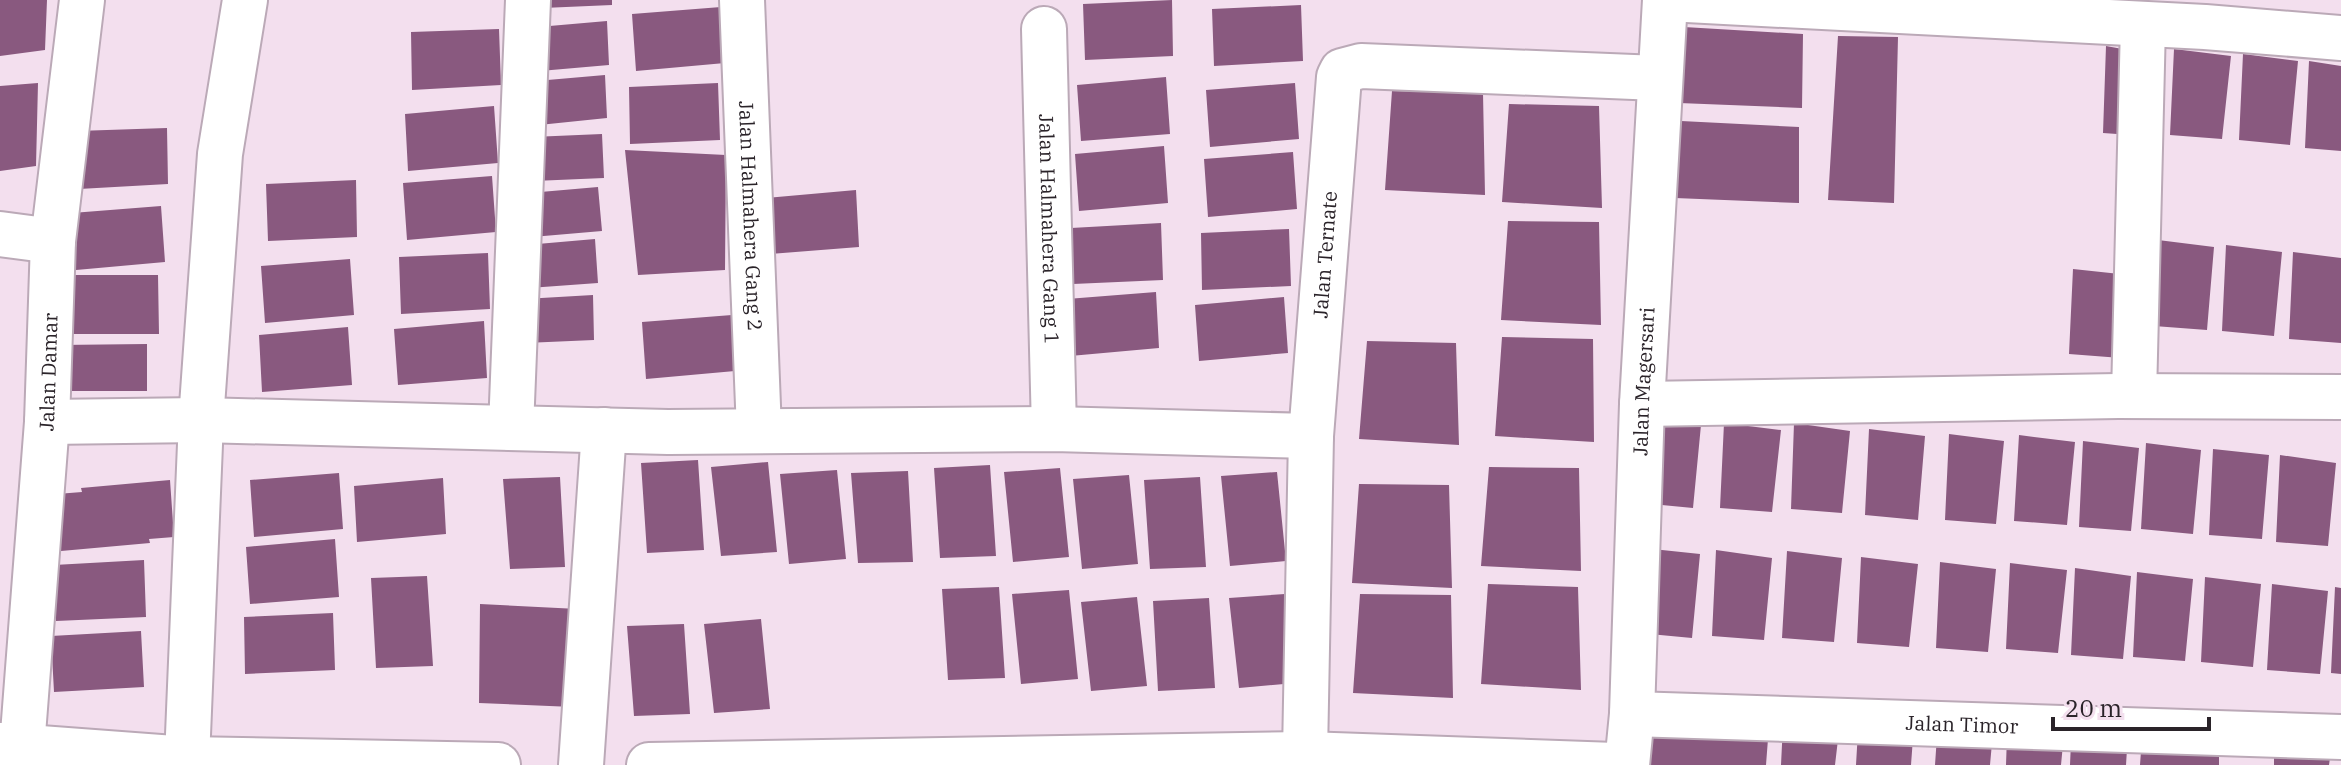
<svg xmlns="http://www.w3.org/2000/svg" width="2341" height="765" viewBox="0 0 2341 765" font-family="'IBM Plex Serif',serif">
	<rect width="100%" height="100%" fill="#f3dfee"/>
	<!-- building -->
	<path fill="#89597f" d="M0,0H47L45,50L0,56Z
		M543,0H612V5L543,8Z
		M1172,0L1173,56L1085,60L1083,4Z
		M1301,5L1303,61L1214,66L1212,9Z
		M721,7L725,63L636,71L632,14Z
		M607,21L609,65L540,71L538,27Z
		M1684,27L1803,34L1802,108L1679,103Z
		M499,29L501,85L412,90L411,32Z
		M1838,36L1898,37L1894,203L1828,200Z
		M2106,46L2139,52L2131,135L2103,133Z
		M2174,49L2231,56L2222,139L2170,135Z
		M2243,54L2298,61L2290,145L2239,140Z
		M2309,61L2341,66V151L2305,148Z
		M605,75L607,118L539,125L536,81Z
		M1166,77L1170,134L1081,141L1077,85Z
		M38,83L36,166L0,171V86Z
		M718,83L720,140L630,144L629,87Z
		M1295,83L1299,139L1210,147L1206,90Z
		M1392,91L1483,93L1485,195L1385,190Z
		M1509,104L1599,106L1602,208L1502,202Z
		M494,106L498,163L408,171L405,114Z
		M1681,121L1799,127V203L1675,198Z
		M167,128L168,184L79,189L77,131Z
		M602,134L604,178L534,181L532,137Z
		M1164,146L1168,203L1079,211L1075,154Z
		M625,150L726,155L725,270L638,275Z
		M1293,152L1297,209L1208,217L1204,159Z
		M492,176L496,232L407,240L403,183Z
		M356,180L357,237L268,241L266,184Z
		M598,187L602,231L532,237L529,193Z
		M856,190L859,247L770,254L766,198Z
		M161,206L165,262L76,270L72,213Z
		M1508,221L1599,222L1601,325L1501,320Z
		M1161,223L1163,280L1073,284L1071,228Z
		M1289,229L1291,286L1202,290L1201,233Z
		M595,239L598,283L529,288L526,245Z
		M2158,240L2214,247L2207,330L2154,326Z
		M2226,245L2282,252L2274,336L2222,331Z
		M2293,252L2341,258V343L2289,339Z
		M488,253L490,309L401,314L399,257Z
		M350,259L354,315L265,323L261,266Z
		M2073,269L2129,275L2121,358L2069,354Z
		M65,275H158L159,334H66Z
		M1156,292L1159,348L1070,356L1067,299Z
		M593,295L594,340L525,343L524,299Z
		M1284,297L1288,353L1199,361L1195,305Z
		M732,315L735,371L646,379L642,322Z
		M484,321L487,378L398,385L394,329Z
		M348,327L352,385L262,392L259,335Z
		M1502,337L1593,339L1594,442L1495,436Z
		M1367,341L1456,343L1459,445L1359,439Z
		M147,344V391H59V345Z
		M1645,418L1701,425L1693,508L1641,503Z
		M1724,423L1781,430L1772,512L1720,508Z
		M1794,423L1850,431L1842,513L1791,509Z
		M1869,429L1925,436L1918,520L1865,515Z
		M1949,434L2004,441L1996,524L1945,520Z
		M2019,435L2075,442L2067,525L2014,521Z
		M2083,441L2139,448L2131,531L2079,527Z
		M2146,443L2201,450L2193,534L2141,529Z
		M2213,449L2269,455L2262,539L2209,535Z
		M2280,455L2336,463L2328,546L2276,542Z
		M698,460L704,550L647,553L641,463Z
		M768,462L777,552L721,556L711,467Z
		M990,465L996,556L940,558L934,468Z
		M1489,467L1579,468L1581,571L1481,566Z
		M1060,468L1069,557L1013,562L1004,472Z
		M837,470L846,559L789,564L780,474Z
		M908,471L913,562L858,563L851,473Z
		M1277,472L1286,561L1230,566L1221,476Z
		M339,473L343,529L254,537L250,480Z
		M1129,475L1138,564L1082,569L1073,479Z
		M560,477L565,567L510,569L503,479Z
		M1200,477L1206,567L1150,569L1144,480Z
		M443,478L446,534L357,542L354,486Z
		M170,480L174,537L149,539L150,543L61,551L57,494L82,492L81,488Z
		M1359,484L1449,485L1452,588L1352,583Z
		M335,539L339,597L250,604L246,547Z
		M1643,548L1700,554L1692,638L1639,633Z
		M1716,550L1772,558L1764,640L1712,636Z
		M1787,551L1842,558L1834,642L1782,638Z
		M1861,557L1918,564L1909,647L1857,643Z
		M144,560L146,617L56,621L54,565Z
		M1940,562L1996,569L1988,652L1936,648Z
		M2010,563L2067,570L2058,653L2006,649Z
		M2075,568L2131,576L2123,659L2071,655Z
		M2137,572L2193,579L2185,661L2133,657Z
		M427,576L433,666L376,668L371,578Z
		M2205,577L2261,584L2253,667L2201,662Z
		M1488,584L1578,587L1581,690L1481,684Z
		M2272,584L2328,591L2320,674L2267,670Z
		M999,587L1005,678L948,680L942,589Z
		M2335,587L2341,588V674L2331,673Z
		M1069,590L1078,679L1021,684L1012,594Z
		M1285,594L1295,683L1239,688L1229,598Z
		M1360,594L1451,595L1453,698L1353,693Z
		M1137,597L1147,686L1091,691L1081,602Z
		M1209,598L1215,688L1158,691L1153,601Z
		M480,604L578,609L573,707L479,703Z
		M333,613L335,670L245,674L244,617Z
		M761,619L770,709L714,713L704,624Z
		M684,624L690,714L634,716L627,626Z
		M141,631L144,687L54,692L51,636Z
		M1643,721L1769,726L1766,765H1641Z
		M1783,724L1839,731L1835,765H1781Z
		M1858,731L1913,738L1911,765H1856Z
		M1937,736L1992,743L1990,765H1935Z
		M2007,736L2063,744L2061,765H2006Z
		M2071,742L2127,749L2126,765H2070Z
		M2141,751L2219,754V765H2140Z
		M2274,751L2330,758L2329,765H2274Z"/>
	<g fill="none" stroke-linecap="round" stroke-linejoin="round">
		<!-- street casing -->
		<g stroke="#bba9b7" stroke-width="48">
			<g id="street">
				<path id="s1" d="M742,0L759,431"/>
				<path d="M1687,0L2205,27L2341,38"/>
				<path id="s2" d="M1044,29L1054,429"/>
				<path d="M0,234L53,241"/>
				<path d="M2134,396L2143,24"/>
				<path d="M1642,404L2118,396L2341,397"/>
				<path d="M47,422L201,420L668,432L1054,429L1311,436"/>
				<path d="M511,428L528,0"/>
				<path id="s3" d="M1632,714L2341,737"/>
				<path d="M0,745L187,759L498,765"/>
				<path id="s4" d="M22,747L47,422L53,241L82,0"/>
				<path id="s5" d="M1305,754L1311,436L1339,77L1342,71L1361,66L1658,78"/>
				<path d="M187,759L201,420L220,154L245,0"/>
				<path d="M581,765L604,430"/>
				<path d="M649,765L1305,754L1615,765"/>
				<path id="s6" d="M1627,765L1632,714L1642,404L1665,0"/>
			</g>
		</g>
		<!-- street -->
		<use href="#street" stroke="#fff" stroke-width="44"/>
	</g>
	<g text-anchor="middle" stroke-width="8" stroke-linejoin="round" paint-order="stroke">
		<!-- street labels -->
		<g font-size="20" fill="#2a2329" stroke="#f3dfee">
			<text dy="7" stroke="none"><textPath href="#s1" startOffset="216">Jalan Halmahera Gang 2</textPath></text>
			<text dy="7" stroke="none"><textPath href="#s2" startOffset="200">Jalan Halmahera Gang 1</textPath></text>
			<text dy="7" stroke="none"><textPath href="#s5" startOffset="500">Jalan Ternate</textPath></text>
			<text dy="7" stroke="none"><textPath href="#s4" startOffset="376">Jalan Damar</textPath></text>
			<text dy="7" stroke="none"><textPath href="#s6" startOffset="384">Jalan Magersari</textPath></text>
			<text dy="7" stroke="none"><textPath href="#s3" startOffset="330">Jalan Timor</textPath></text>
		</g>
	</g>
	<!-- scale -->
	<path d="M2053 717v12h156v-12" fill="none" stroke="#2a2329" stroke-width="4"/>
	<text x="2065" y="717" font-size="24" fill="#2a2329" stroke="#f3dfee" stroke-width="6" paint-order="stroke">20 m</text>
</svg>
